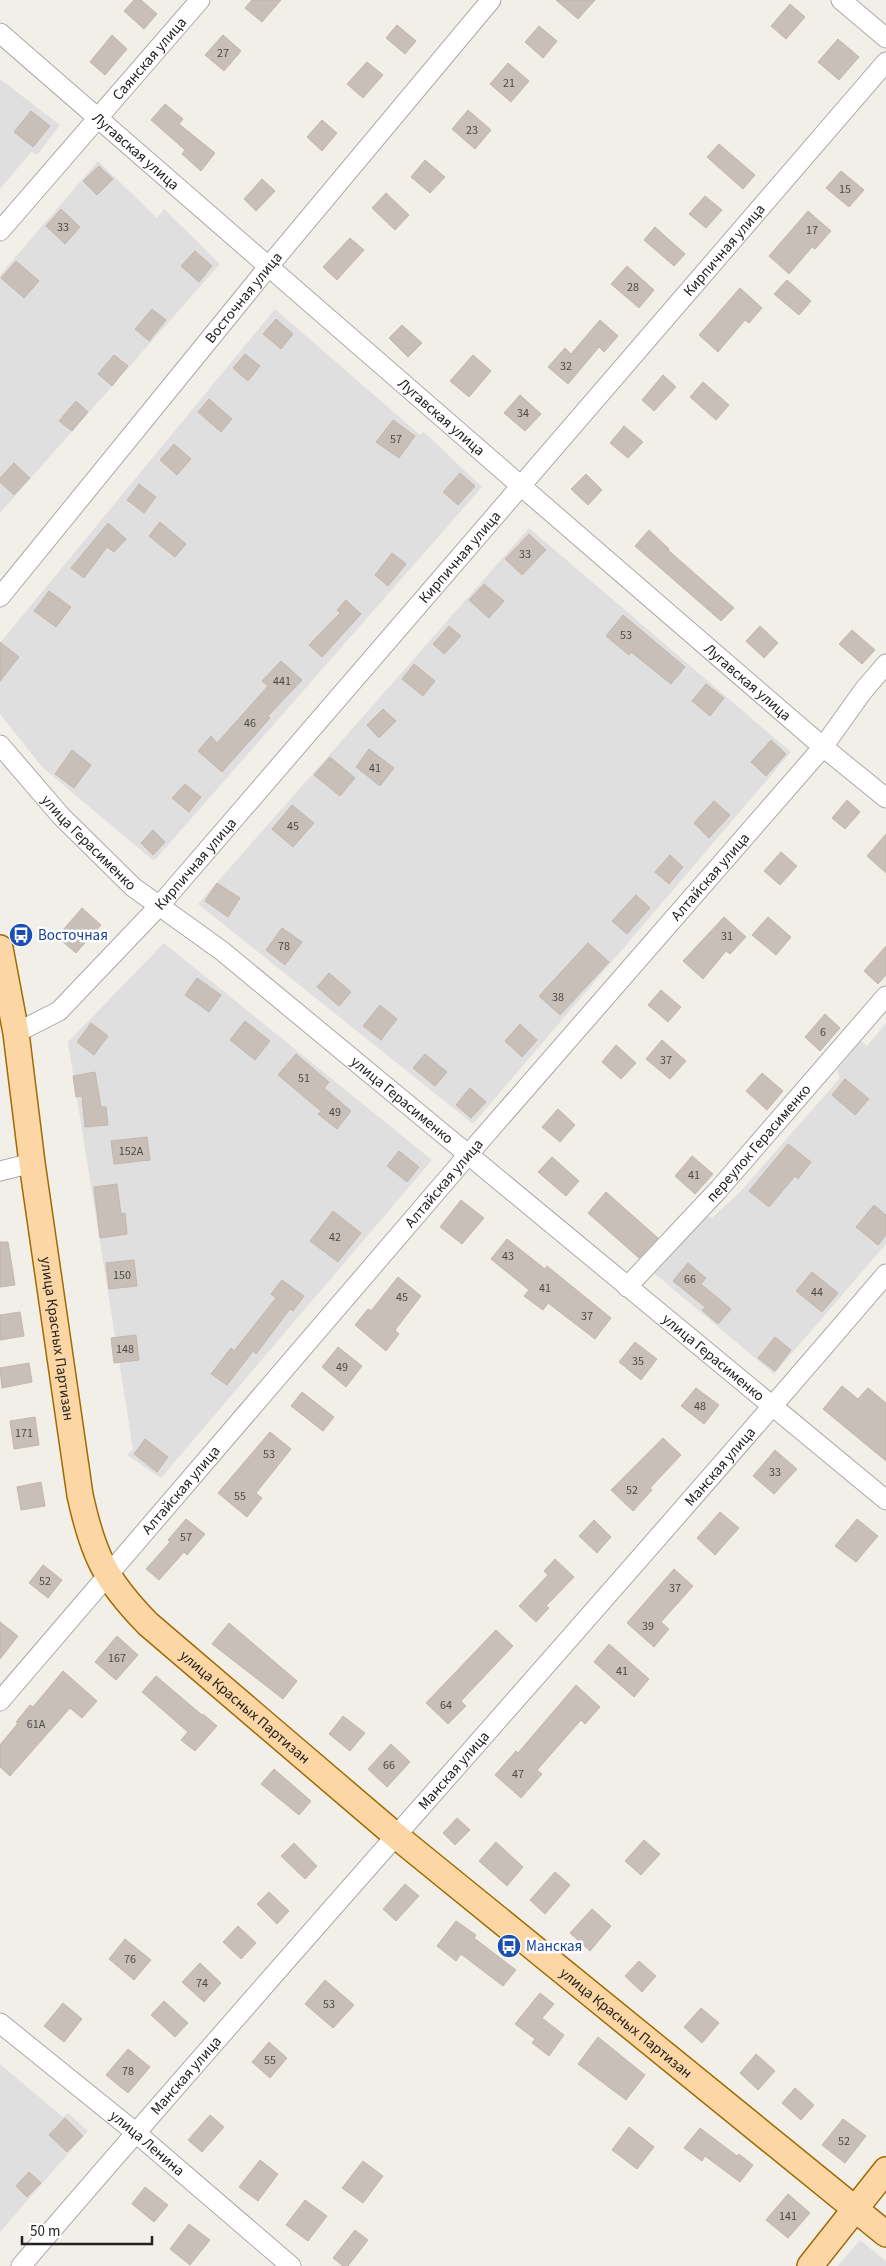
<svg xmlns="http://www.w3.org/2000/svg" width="886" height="2266" viewBox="0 0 886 2266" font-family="'Source Sans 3',sans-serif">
	<rect width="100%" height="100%" fill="#f2efe9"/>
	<!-- residential -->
	<path fill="#e0dfdf" d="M0,79L60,125L37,155L31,152L0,189Z
		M98,161L157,218L164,209L220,264L0,513V275Z
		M275,309L420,435L424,432L482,487L154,861L43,768L0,714V643Z
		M529,528L791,752L473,1124L198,904Z
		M164,943L432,1160L161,1478L127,1455L133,1449L68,1042Z
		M886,1023V1244L774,1374L654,1273L704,1214L712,1218L741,1191L840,1078L837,1070L861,1041L867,1046Z
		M0,2064L63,2117L68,2113L88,2131L0,2232Z
		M860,2240L886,2261V2266H838Z"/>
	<!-- building -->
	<path fill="#c7bfb8" stroke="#c4b6ab" d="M134,0H141L157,14L144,29L124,11Z
		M252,0H281L262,22L245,8Z
		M556,0H595L578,19Z
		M790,4L805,17L786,39L771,26Z
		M397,25L416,41L405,54L386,38Z
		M539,26L557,41L543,58L525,42Z
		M112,35L127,49L105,75L90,62Z
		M223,35L241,51L224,71L205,55Z
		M838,39L859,57L839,80L818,62Z
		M367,62L383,75L363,98L347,84Z
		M508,63L529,81L511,102L490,84Z
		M165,104L183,119L179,124L215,153L201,171L182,154L185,150L151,120Z
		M468,110L491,130L475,149L452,129Z
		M31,111L50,126L33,147L14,132Z
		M322,120L337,133L322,151L307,137Z
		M719,144L755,175L743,189L707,157Z
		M425,160L445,177L430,193L411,177Z
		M99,166L113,179L97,195L83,181Z
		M841,171L864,190L849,207L826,188Z
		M262,179L275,191L256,211L244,199Z
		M386,193L409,215L395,230L372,208Z
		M705,196L722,210L706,228L689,214Z
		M61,209L80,227L65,244L46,226Z
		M808,211L831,231L815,249L812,247L789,274L769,256Z
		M655,227L685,254L674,266L644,240Z
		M350,238L364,250L337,280L323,267Z
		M195,251L212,266L199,282L181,266Z
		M16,261L39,281L24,298L1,278Z
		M627,266L654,290L639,308L611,284Z
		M787,280L811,301L799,315L774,294Z
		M740,288L762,308L749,323L745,320L718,352L699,335Z
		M152,309L166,320L149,341L135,329Z
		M276,319L293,334L281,349L263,334Z
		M600,320L618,336L604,352L599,347L568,384L548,367L565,348L571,354Z
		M402,325L422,343L408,357L389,338Z
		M245,354L260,366L248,381L233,368Z
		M114,355L128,366L112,386L98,374Z
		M473,355L491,371L469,397L450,381Z
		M663,375L676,387L654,411L642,400Z
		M703,382L729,405L716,420L690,397Z
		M520,395L541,414L525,431L504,413Z
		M209,399L232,419L221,432L198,412Z
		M76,401L88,412L72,431L59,421Z
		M393,420L415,436L399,458L376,442Z
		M624,426L643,442L628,458L610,443Z
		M174,444L191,459L177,475L160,460Z
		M14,463L30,478L14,495L0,482V478Z
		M460,473L475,486L458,505L443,492Z
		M586,474L602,490L588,505L571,489Z
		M139,484L156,497L144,513L127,500Z
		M160,522L186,544L175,557L149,536Z
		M108,523L126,539L114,552L107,547L84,578L71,568Z
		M649,530L669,549L668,550L734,608L721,621L635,546Z
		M529,534L546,550L522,575L505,559Z
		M392,553L406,564L388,586L375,575Z
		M484,584L504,601L489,618L469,600Z
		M49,591L71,607L56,627L34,611Z
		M346,600L361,614L322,657L309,645L340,613L337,610Z
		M623,615L685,667L671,684L631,652L629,655L606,636Z
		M449,626L461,636L444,654L433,644Z
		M760,626L778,643L764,658L746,641Z
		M852,630L875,650L862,664L839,644Z
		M0,642L19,657L0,681Z
		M281,661L302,680L268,716L270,718L222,772L198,751L211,736L217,743L268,686L262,681Z
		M414,664L435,681L423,696L402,679Z
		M706,684L724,698L710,716L692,701Z
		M383,709L396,721L379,738L367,725Z
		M771,740L786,754L766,776L751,762Z
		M369,749L394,768L380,786L356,767Z
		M72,750L91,765L74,788L55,774Z
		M330,757L355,778L340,796L314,775Z
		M185,784L201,797L189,812L172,798Z
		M847,800L860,812L845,829L832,818Z
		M714,801L730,815L709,838L694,823Z
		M292,805L314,823L293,847L272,829Z
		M153,830L165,842L153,855L141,843Z
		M886,834V873L867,856Z
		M781,852L797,866L780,885L764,871Z
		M670,855L683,867L669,884L655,872Z
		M217,883L240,898L228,917L205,901Z
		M636,895L650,908L627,934L612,921Z
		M82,908L101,925L76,953L57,937Z
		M724,917L746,937L730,954L726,951L703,979L683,961Z
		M768,917L791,937L776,955L752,935Z
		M282,928L302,942L285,965L266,950Z
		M588,943L609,962L560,1015L539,996Z
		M886,946V975L878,984L864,971Z
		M329,973L351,992L339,1006L317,987Z
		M197,978L221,995L209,1012L185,995Z
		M661,990L681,1007L668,1022L648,1005Z
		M380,1005L397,1019L381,1040L363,1026Z
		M825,1014L840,1028L820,1051L805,1037Z
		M245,1021L270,1041L255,1060L230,1040Z
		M91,1023L108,1036L94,1055L77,1042Z
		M520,1024L537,1040L522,1057L505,1041Z
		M662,1040L686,1061L670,1079L646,1059Z
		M616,1045L636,1063L621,1079L602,1062Z
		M296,1054L329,1082L324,1088L351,1111L337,1129L318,1114L321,1111L278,1075Z
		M425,1054L447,1072L435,1086L413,1068Z
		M95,1072L101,1107H106L108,1125L85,1127L82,1096L76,1097L73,1076Z
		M762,1073L783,1091L767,1110L746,1091Z
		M845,1079L869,1099L855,1115L832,1095Z
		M470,1088L486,1102L471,1118L456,1105Z
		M558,1109L575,1125L560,1142L542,1127Z
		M147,1137L150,1160L114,1164L111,1141Z
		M788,1144L811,1162L798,1179L795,1176L769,1207L749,1191Z
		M399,1151L419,1167L407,1182L387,1166Z
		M692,1156L713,1174L695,1194L675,1176Z
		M552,1157L579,1181L566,1196L538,1172Z
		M117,1184L121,1214L125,1213L127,1234L100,1238L94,1187Z
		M606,1192L658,1238L639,1258L588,1213Z
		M461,1200L484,1218L462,1244L440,1227Z
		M874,1205L886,1215V1235L878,1245L856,1227Z
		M333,1211L361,1233L338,1262L310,1241Z
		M507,1239L545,1269L547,1266L611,1318L595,1339L548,1303L543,1310L524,1296L529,1290L491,1259Z
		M0,1242H8L15,1285L0,1287Z
		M134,1260L137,1286L109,1289L106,1263Z
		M688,1263L706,1278L701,1284L731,1309L718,1324L702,1310L705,1307L673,1281Z
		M812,1272L838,1293L822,1312L796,1291Z
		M398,1277L421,1296L395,1330L399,1334L386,1351L355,1325L368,1309L371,1311Z
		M282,1280L304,1296L293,1311L290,1309L256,1354L253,1351L227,1385L211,1374L231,1348L234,1351L276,1298L271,1294Z
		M20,1312L24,1336L0,1340V1315Z
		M136,1335L139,1360L114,1363L111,1338Z
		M775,1337L791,1350L775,1371L758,1358Z
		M635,1342L657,1359L641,1380L619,1362Z
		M338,1347L362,1366L346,1387L322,1367Z
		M29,1363L32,1382L2,1388L0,1368Z
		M842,1386L858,1399L868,1388L886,1403V1461L823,1409Z
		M696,1388L719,1405L704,1424L681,1406Z
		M302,1392L334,1417L323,1431L291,1406Z
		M35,1417L39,1445L14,1449L10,1421Z
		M270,1432L291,1449L256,1493L262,1498L247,1517L218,1493Z
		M663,1438L681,1455L650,1488L652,1490L633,1511L611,1490Z
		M145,1439L168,1457L157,1472L134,1454Z
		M775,1450L797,1469L774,1494L753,1476Z
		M41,1482L45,1506L21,1510L17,1487Z
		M720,1512L739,1528L715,1555L697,1538Z
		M186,1519L205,1534L187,1555L184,1552L159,1580L146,1569L170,1542L168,1540Z
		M857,1519L878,1536L856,1562L835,1546Z
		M594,1520L611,1537L597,1553L579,1536Z
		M555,1559L574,1577L546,1606L549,1608L536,1622L519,1606L548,1575L544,1571Z
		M43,1565L62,1580L48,1598L29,1583Z
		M674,1569L693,1586L661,1622L669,1629L654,1647L627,1623Z
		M0,1622L18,1636L0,1659Z
		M229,1623L297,1681L283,1699L212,1644Z
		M496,1630L513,1646L461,1701L466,1706L448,1724L426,1703Z
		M117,1636L138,1655L116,1680L95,1662Z
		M609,1644L649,1679L634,1697L594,1662Z
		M63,1671L97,1701L82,1718L70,1708L10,1776L0,1767V1745L18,1723L16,1722L30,1705L33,1707Z
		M156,1676L202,1715L203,1714L217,1726L195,1751L181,1740L188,1732L142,1692Z
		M576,1685L600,1707L585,1724L581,1720L537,1770L542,1774L521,1798L495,1775L516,1751L518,1753Z
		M343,1716L365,1733L350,1751L329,1734Z
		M391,1744L410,1762L387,1787L368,1769Z
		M274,1769L311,1801L299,1815L261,1784Z
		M457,1818L470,1830L455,1845L443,1833Z
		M644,1840L660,1854L641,1875L625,1861Z
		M496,1842L523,1867L507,1886L479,1861Z
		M294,1843L317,1866L305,1879L281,1856Z
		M555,1872L570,1885L545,1914L530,1900Z
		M405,1884L419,1896L396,1921L383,1909Z
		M269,1892L289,1911L277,1924L257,1904Z
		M592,1909L611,1926L590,1951L570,1933Z
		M456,1921L476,1935L474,1938L516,1970L503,1986L461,1954L456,1961L437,1946Z
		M238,1926L256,1943L241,1959L223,1942Z
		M125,1939L151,1960L134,1980L109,1959Z
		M639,1961L656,1976L642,1992L625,1976Z
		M200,1963L221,1983L204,2002L182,1982Z
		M325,1980L354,2005L333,2028L305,2004Z
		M540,1993L554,2004L542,2018L564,2035L549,2056L532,2043L535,2039L515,2024Z
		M164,2001L188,2023L175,2037L151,2015Z
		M63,2003L82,2019L64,2042L44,2026Z
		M701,2008L719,2023L702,2043L684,2027Z
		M598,2037L645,2075L626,2100L578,2064Z
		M269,2042L287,2058L270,2078L252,2062Z
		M128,2049L150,2067L128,2093L106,2075Z
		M756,2054L775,2071L758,2090L740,2073Z
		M795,2088L814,2105L801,2120L782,2103Z
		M210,2115L224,2127L202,2152L188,2140Z
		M65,2118L83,2136L67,2152L49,2135Z
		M843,2119L866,2136L845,2163L822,2145Z
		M629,2127L654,2147L637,2169L612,2150Z
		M700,2128L737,2156L739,2154L753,2165L740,2182L705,2156L702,2161L684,2148Z
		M260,2160L278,2174L258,2201L239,2187Z
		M363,2161L383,2176L363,2203L342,2188Z
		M29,2172L41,2183L27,2197L16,2186Z
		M145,2187L168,2205L154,2222L132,2204Z
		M788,2194L810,2213L788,2238L766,2220Z
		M305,2200L327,2216L308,2241L286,2225Z
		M189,2224L210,2240L190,2265L170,2249Z
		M355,2230L368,2240L348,2266H343L333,2258Z"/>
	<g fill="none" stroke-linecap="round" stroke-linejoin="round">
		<!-- minor casing -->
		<g stroke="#a9a9a9" stroke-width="21">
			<g id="minor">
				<path d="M841,0L886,38"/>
				<path id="s1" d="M0,33L521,486L823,747L886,798"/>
				<path id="s2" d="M0,231L200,0"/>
				<path id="s3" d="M0,597L269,266L491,0"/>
				<path id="s4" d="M0,745L61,816L133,887L222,951L886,1500"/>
				<path id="s5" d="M16,1033L59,1011L160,905L886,62"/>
				<path d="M0,1171L32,1163"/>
				<path id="s6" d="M627,1287L719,1189L886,996"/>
				<path id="s7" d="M0,1701L467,1156L823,747L863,691L886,664"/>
				<path id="s8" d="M0,2023L135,2132L291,2266"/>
				<path id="s9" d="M21,2266C306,1933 601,1608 886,1274"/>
			</g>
		</g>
		<!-- major casing -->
		<g stroke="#a06b00" stroke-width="28">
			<g id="major">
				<path id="s10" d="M0,948L16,1033L32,1163L80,1495C93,1555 105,1580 148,1624L395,1835L886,2234"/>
				<path d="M810,2266L886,2170"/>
			</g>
		</g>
		<!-- minor -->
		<use href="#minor" stroke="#fff" stroke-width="19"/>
		<!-- major -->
		<use href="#major" stroke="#fcd6a4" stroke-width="25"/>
	</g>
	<!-- icons -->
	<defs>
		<g id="bus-disc" transform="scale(1.25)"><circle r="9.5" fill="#1a4fb4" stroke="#fff"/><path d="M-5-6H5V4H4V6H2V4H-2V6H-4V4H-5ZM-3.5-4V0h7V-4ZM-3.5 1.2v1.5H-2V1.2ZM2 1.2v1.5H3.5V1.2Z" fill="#fff"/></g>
	</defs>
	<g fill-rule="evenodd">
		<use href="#bus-disc" x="21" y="935"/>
		<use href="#bus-disc" x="509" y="1946"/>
	</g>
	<g text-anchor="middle" stroke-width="5" stroke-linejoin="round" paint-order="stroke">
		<!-- number labels -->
		<g font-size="12" fill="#4b4948">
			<text x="223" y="57">27</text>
			<text x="509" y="87">21</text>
			<text x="472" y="134">23</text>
			<text x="845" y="193">15</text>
			<text x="63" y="231">33</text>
			<text x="812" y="234">17</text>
			<text x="633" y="291">28</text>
			<text x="566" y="370">32</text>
			<text x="523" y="417">34</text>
			<text x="396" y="443">57</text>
			<text x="525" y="558">33</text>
			<text x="626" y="639">53</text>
			<text x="282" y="685">441</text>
			<text x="250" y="727">46</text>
			<text x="375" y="772">41</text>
			<text x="293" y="830">45</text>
			<text x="727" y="940">31</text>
			<text x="284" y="950">78</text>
			<text x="558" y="1001">38</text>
			<text x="823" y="1036">6</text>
			<text x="666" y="1064">37</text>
			<text x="304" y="1082">51</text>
			<text x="335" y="1116">49</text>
			<text x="131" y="1155">152А</text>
			<text x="694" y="1179">41</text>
			<text x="335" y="1241">42</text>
			<text x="508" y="1260">43</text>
			<text x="122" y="1279">150</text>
			<text x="690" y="1283">66</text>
			<text x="545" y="1292">41</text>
			<text x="817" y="1296">44</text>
			<text x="402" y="1301">45</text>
			<text x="587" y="1320">37</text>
			<text x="125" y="1353">148</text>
			<text x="638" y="1365">35</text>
			<text x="342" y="1371">49</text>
			<text x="700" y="1410">48</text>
			<text x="24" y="1437">171</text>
			<text x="269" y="1458">53</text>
			<text x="775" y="1476">33</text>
			<text x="632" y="1494">52</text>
			<text x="240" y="1500">55</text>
			<text x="186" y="1541">57</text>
			<text x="45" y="1585">52</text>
			<text x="675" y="1592">37</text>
			<text x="648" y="1630">39</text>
			<text x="117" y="1662">167</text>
			<text x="622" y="1675">41</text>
			<text x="446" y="1709">64</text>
			<text x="36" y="1728">61А</text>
			<text x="389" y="1769">66</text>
			<text x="518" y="1778">47</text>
			<text x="130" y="1963">76</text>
			<text x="202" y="1987">74</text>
			<text x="329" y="2008">53</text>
			<text x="270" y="2064">55</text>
			<text x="128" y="2075">78</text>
			<text x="844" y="2145">52</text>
			<text x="788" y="2220">141</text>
		</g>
		<!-- street labels -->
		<g font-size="15" fill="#222" stroke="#fff">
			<text dy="5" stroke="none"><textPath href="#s2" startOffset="228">Саянская улица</textPath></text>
			<text dy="5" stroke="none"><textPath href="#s1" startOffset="180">Лугавская улица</textPath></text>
			<text dy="5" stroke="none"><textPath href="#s5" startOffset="1059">Кирпичная улица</textPath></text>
			<text dy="5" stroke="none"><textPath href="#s3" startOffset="386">Восточная улица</textPath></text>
			<text dy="5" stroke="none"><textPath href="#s1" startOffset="585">Лугавская улица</textPath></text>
			<text dy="5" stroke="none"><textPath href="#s5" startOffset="654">Кирпичная улица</textPath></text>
			<text dy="5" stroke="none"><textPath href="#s1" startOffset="990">Лугавская улица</textPath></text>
			<text dy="5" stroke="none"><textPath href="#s4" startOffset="132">улица Герасименко</textPath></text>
			<text dy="5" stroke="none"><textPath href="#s5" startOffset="249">Кирпичная улица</textPath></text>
			<text dy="5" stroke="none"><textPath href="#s7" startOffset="1088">Алтайская улица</textPath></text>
			<text dy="5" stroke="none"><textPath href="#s4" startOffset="538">улица Герасименко</textPath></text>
			<text dy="5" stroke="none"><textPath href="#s6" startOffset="195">переулок Герасименко</textPath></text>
			<text dy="5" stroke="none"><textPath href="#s7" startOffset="682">Алтайская улица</textPath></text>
			<text dy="5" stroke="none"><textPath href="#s10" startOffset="395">улица Красных Партизан</textPath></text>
			<text dy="5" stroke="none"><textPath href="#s4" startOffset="942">улица Герасименко</textPath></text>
			<text dy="5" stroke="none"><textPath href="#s9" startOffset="1062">Манская улица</textPath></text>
			<text dy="5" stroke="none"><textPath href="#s7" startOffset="278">Алтайская улица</textPath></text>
			<text dy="5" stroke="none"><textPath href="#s10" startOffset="829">улица Красных Партизан</textPath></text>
			<text dy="5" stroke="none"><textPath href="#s9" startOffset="658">Манская улица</textPath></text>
			<text dy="5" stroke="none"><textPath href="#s10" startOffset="1324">улица Красных Партизан</textPath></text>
			<text dy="5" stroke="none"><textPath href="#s9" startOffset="252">Манская улица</textPath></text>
			<text dy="5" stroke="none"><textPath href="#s8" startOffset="190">улица Ленина</textPath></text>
		</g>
		<!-- transit labels -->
		<g font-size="15" fill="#164399" stroke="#fff" text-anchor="start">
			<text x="38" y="940">Восточная</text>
			<text x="526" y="1951">Манская</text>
		</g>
	</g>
	<!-- scale -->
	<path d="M22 2236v8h130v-8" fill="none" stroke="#222222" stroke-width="2.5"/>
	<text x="30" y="2236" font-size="15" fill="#222222" stroke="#ffffff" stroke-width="4" paint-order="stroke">50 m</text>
</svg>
